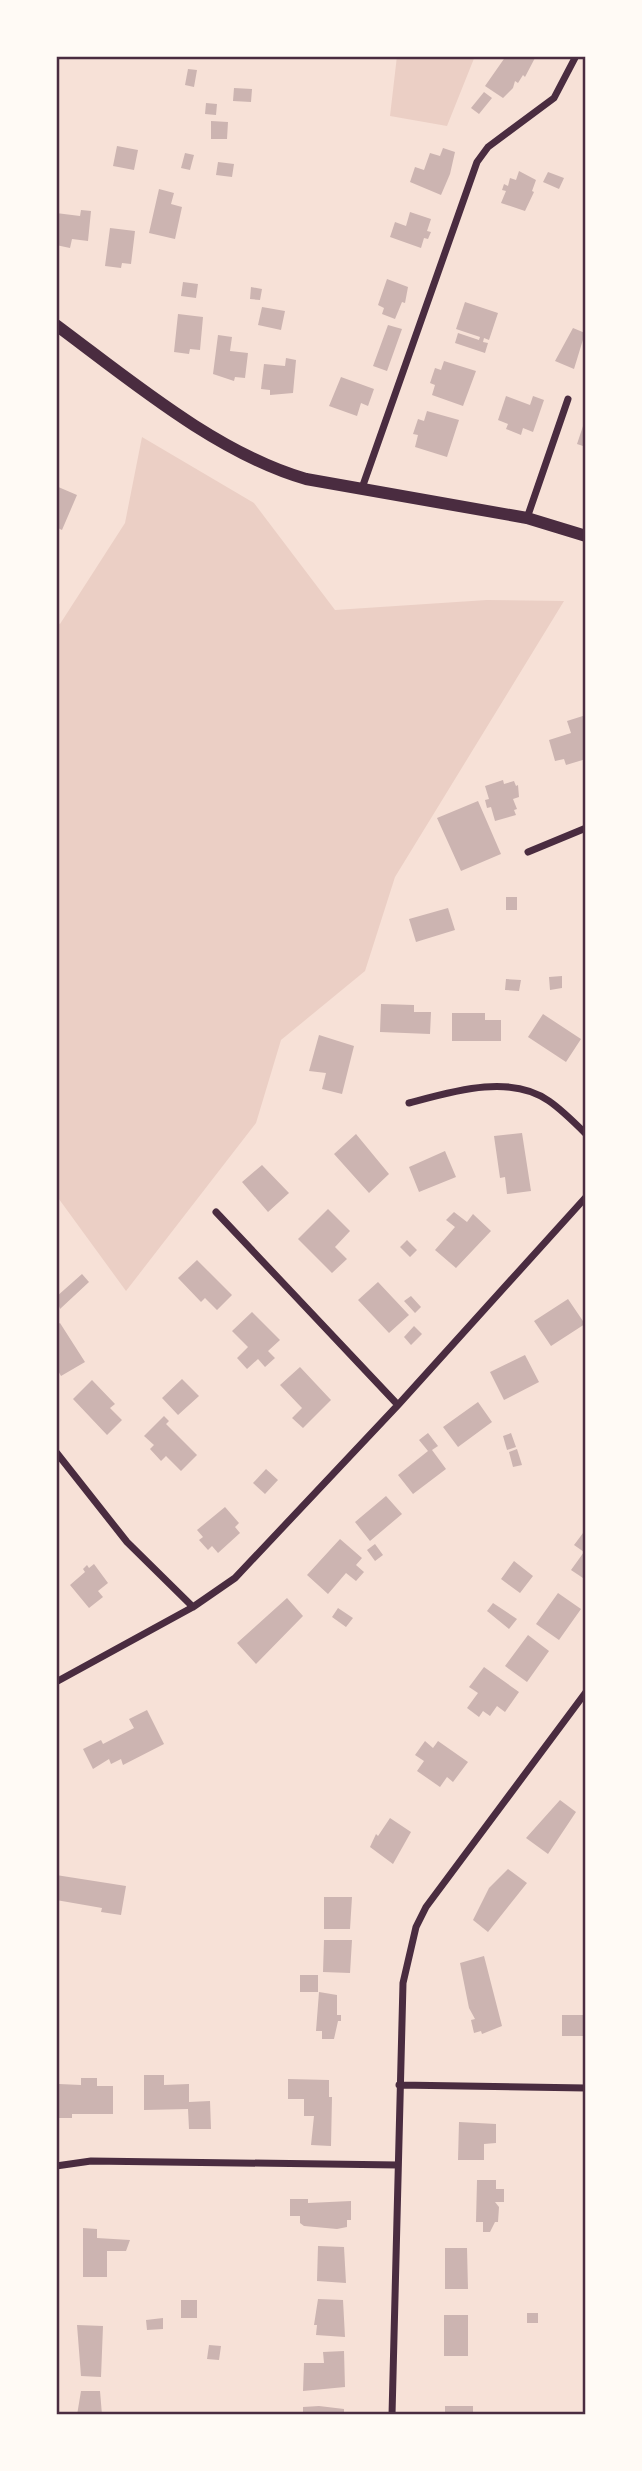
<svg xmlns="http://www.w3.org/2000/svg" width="642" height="2471" viewBox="0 0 642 2471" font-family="'Alegreya Sans',sans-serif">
	<rect width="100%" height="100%" fill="#f7e1d7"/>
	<!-- green -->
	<path fill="#ebcfc5" d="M397,56H475L447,126L390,116Z
		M142,437L254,503L335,610L487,600L564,601L395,877L365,971L281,1040L256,1123L126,1291L56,1195V622L60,624L125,523Z"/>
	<!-- building -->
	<path fill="#ccb4b1" d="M506,56H536L525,77L523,75L518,83L515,81L513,88L503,98L485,86Z
		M188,69L197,70L194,87L185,85Z
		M234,88L252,89L251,102L233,101Z
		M484,92L492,98L479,114L471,108Z
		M206,103L217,104L216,115L205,114Z
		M211,121L228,122L227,139H211Z
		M117,146L138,150L134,170L113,166Z
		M443,148L455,152L450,174L441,195L410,182L415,167L424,170L430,153L440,156Z
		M185,153L194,155L190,170L181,168Z
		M218,162L234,164L232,177L216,175Z
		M519,171L536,180L532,191L534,192L525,211L501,203L506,191L502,190L504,184L508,186L510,178L516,180Z
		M548,172L564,178L559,189L543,182Z
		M159,189L174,193L171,204L182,207L175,239L149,233Z
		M81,210L91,211L88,241L72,239L70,248L56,245V213L80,216Z
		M410,212L431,219L427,231L431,232L428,239L424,238L421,248L390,237L395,222L406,226Z
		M110,228L135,231L131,264L122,263L121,268L105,266Z
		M387,279L408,287L405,303L402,302L395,319L382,314L384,308L378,305Z
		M183,282L198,284L196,298L181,296Z
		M251,287L262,289L260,300L250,299Z
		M465,302L498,313L489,340L484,338L483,342L488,343L485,353L455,343L458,333L479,340L480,337L456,329Z
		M262,307L285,311L281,330L258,325Z
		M178,314L203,317L200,350L190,349L189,354L174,352Z
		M388,325L402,329L387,371L373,366Z
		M573,328L585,333L574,369L555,361Z
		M218,335L232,337L230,351L248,353L245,378L235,377L234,381L213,374Z
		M286,358L296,360L293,393L270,395V390L261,389L264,364L285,366Z
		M444,361L476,371L463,406L432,395L435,385L430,383L435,368L441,370Z
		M341,377L374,389L368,406L361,403L357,416L329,406Z
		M506,396L530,405L533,396L544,400L533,432L523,428L521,435L506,429L508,424L498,420Z
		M427,411L459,420L447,457L415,447L418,435L413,434L418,419L424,421Z
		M586,417V447L577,444Z
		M56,486L77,495L62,530L56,527Z
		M586,715V759L566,765L564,759L555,761L549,740L571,733L567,721Z
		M503,780L504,784L514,781L516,786L518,785L519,797L513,799L517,809L514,810L516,815L495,821L491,807L487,808L485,800L489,799L485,786Z
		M478,801L501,854L461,871L437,818Z
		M506,897H517V910H506Z
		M448,908L455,930L416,942L409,919Z
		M562,976V988L550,990L549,977Z
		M506,979L521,980L519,991L505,990Z
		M381,1004L414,1005V1012H431L430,1034L380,1032Z
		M452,1013H485V1020H501V1041H452Z
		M543,1014L581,1039L566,1062L528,1037Z
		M319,1035L354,1046L342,1094L322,1089L326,1073L309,1071Z
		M522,1133L531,1191L507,1194L505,1177L500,1178L494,1136Z
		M356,1134L389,1174L369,1193L334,1154Z
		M445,1151L456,1177L419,1192L409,1167Z
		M262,1165L289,1193L268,1212L242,1182Z
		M328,1209L350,1231L335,1247L347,1259L332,1273L298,1239Z
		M454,1212L467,1222L473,1214L491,1231L456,1268L435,1250L455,1227L446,1220Z
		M407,1240L417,1250L410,1257L400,1247Z
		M197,1260L232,1295L217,1310L205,1298L201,1302L178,1278Z
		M82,1274L89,1282L60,1309L56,1297Z
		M378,1282L409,1315L389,1333L358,1300Z
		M411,1296L421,1307L415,1313L404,1301Z
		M568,1299L585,1324L551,1346L534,1321Z
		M252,1312L280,1340L268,1351L275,1358L265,1367L258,1359L247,1369L237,1358L248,1347L232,1331Z
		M60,1323L85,1362L61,1376L56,1367V1325Z
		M414,1326L422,1334L411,1345L404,1337Z
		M525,1355L539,1382L504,1400L490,1372Z
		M300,1367L331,1400L303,1428L292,1418L302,1408L280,1385Z
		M182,1379L199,1396L178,1415L162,1398Z
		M92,1380L115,1404L110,1408L122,1420L107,1435L73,1399Z
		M478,1402L492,1422L458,1447L443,1427Z
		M164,1416L169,1421L166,1424L197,1455L181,1471L166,1456L161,1461L150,1449L154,1445L144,1436Z
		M428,1433L438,1446L432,1450L446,1469L413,1494L398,1475L428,1451L419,1440Z
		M511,1433L516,1447L507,1450L503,1436Z
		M517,1449L522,1465L513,1467L509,1452Z
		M266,1469L278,1480L265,1494L253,1483Z
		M386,1496L402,1514L370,1541L355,1522Z
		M225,1507L239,1523L235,1527L240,1533L218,1553L212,1546L208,1550L199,1540L203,1537L197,1530Z
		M583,1533L586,1535V1580L571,1570L584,1552L574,1545Z
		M340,1539L362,1558L356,1565L364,1572L356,1581L346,1573L328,1594L307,1575Z
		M375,1544L383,1555L375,1561L367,1550Z
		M514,1561L533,1576L520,1593L501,1579Z
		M94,1564L108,1583L98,1591L103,1597L89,1608L70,1585L85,1572L83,1569L87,1565L89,1568Z
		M558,1593L581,1609L559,1640L536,1624Z
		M287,1598L303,1616L256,1664L237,1643Z
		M493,1603L517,1619L509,1629L487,1611Z
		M338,1608L353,1618L346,1627L332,1617Z
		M528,1635L549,1651L527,1682L505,1666Z
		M484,1667L519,1692L505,1712L497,1706L490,1716L483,1711L479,1717L467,1708L478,1693L469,1687Z
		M147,1710L164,1744L123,1765L121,1759L111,1764L109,1759L93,1769L83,1749L101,1740L103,1744L134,1728L129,1719Z
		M425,1741L433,1748L438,1741L468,1762L453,1782L447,1777L440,1787L417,1771L424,1761L415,1755Z
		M560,1800L576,1812L548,1854L526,1838Z
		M390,1818L411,1832L393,1864L370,1847L376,1834L378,1836Z
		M508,1869L527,1883L488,1932L473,1920L489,1888Z
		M56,1875L126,1886L121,1915L101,1912L102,1908L56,1900Z
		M324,1897H352L350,1929H324Z
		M324,1940H352L350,1973L323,1972Z
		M484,1956L502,2026L482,2034L481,2031L474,2033L471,2020L475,2019L469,2008L460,1963Z
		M300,1975H318V1992H300Z
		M319,1992L337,1995V2015H341V2021H338L334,2039H322V2031H316Z
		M562,2015H584V2036H562Z
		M144,2075H164V2085L189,2084V2102L210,2101L211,2129H189L188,2109L144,2110Z
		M81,2078H97V2086H113V2114H72V2118H59V2084L81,2085Z
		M288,2079L329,2080V2097H332L331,2146L311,2145L314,2116H304V2099H288Z
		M459,2122L496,2124V2143L484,2144V2160H458Z
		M477,2180H496V2189H504V2202H495L499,2207L498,2222H495L490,2232H483V2222H476Z
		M290,2199H308V2203L351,2201V2220H347V2227L337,2229L304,2226L300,2223V2216H290Z
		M83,2228L97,2229V2238L130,2240L126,2251H107V2277H83Z
		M318,2246L344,2247L346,2283L317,2281Z
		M445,2248H467L468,2289H445Z
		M318,2299L343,2300L345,2337L316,2335L317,2325H314Z
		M181,2300H197V2318H181Z
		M527,2313H538V2323H527Z
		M444,2315H468V2356H444Z
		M163,2318V2329L147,2330L146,2320Z
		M77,2325L103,2326L101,2377L81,2376Z
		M209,2345L221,2346L219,2360L207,2359Z
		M344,2351L345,2387L303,2391L304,2363H324L323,2352Z
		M81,2391H100L102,2415H77Z
		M319,2406L344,2409V2415H303V2407Z
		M445,2406H473V2415H445Z"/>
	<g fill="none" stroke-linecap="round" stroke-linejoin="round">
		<!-- minor -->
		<path stroke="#4a2c40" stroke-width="7" d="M362,488L477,162L488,147L554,98L576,56
			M527,518L568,399
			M528,852L586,828
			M409,1103C450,1092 510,1073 549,1101C562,1110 574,1122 586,1134
			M216,1212L398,1405
			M56,1452L127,1542L193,1607
			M56,1682L193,1607L235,1578L398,1405L586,1197
			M399,2085L586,2088
			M56,2166L91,2161L398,2165
			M392,2415L403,1983L416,1927L426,1907L586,1692"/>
		<!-- tertiary -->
		<path stroke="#4a2c40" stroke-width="12" d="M56,325C130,380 218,454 306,479L527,518L586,536"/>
	</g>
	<!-- border -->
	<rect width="642" height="2471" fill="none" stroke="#fffaf5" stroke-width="116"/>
	<rect x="58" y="58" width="526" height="2355" fill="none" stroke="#4a2c40" stroke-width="2.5"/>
</svg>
